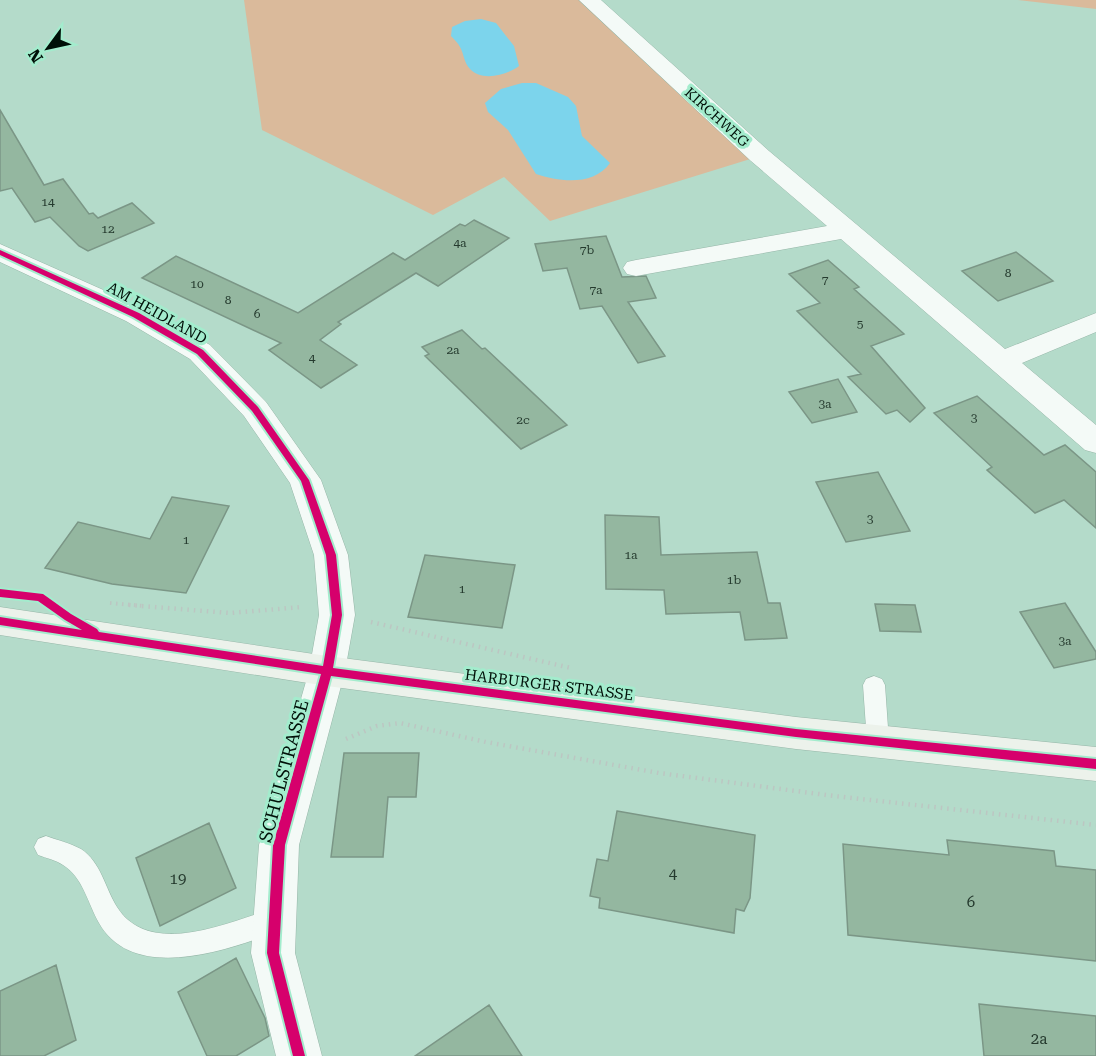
<svg xmlns="http://www.w3.org/2000/svg" width="1096" height="1056" viewBox="0 0 1096 1056" font-family="'Roboto Serif',serif">
	<rect width="100%" height="100%" fill="#b4dbca"/>
	<!-- green -->
	<path fill="#daba9b" d="M244,0H589L760,156L550,221L504,177L433,215L262,130Z
		M1018,0H1096V9Z"/>
	<!-- water -->
	<path fill="#7cd4ec" d="M481,19L496,23L514,46L519,66C507,75 482,82 470,69C464,63 464,54 460,47C458,43 454,39 451,36L452,27L465,21Z
		M522,83H536L568,97L576,106L582,136L610,163C594,186 560,182 536,174L508,130L488,112L485,103L501,89Z"/>
	<!-- building -->
	<path fill="#94b7a0" stroke="#7b9686" stroke-width="1.5" d="M0,110L44,185L63,179L89,214L93,213L98,218L132,203L154,223L88,251L79,246L50,217L35,222L12,188L0,191Z
		M474,220L509,238L438,286L416,273L338,322L341,324L320,340L357,365L321,388L269,350L281,343L142,278L176,256L298,313L393,253L405,260L460,224L465,226Z
		M606,236L622,277L646,276L656,298L628,302L665,356L638,363L602,306L580,309L567,268L543,271L535,244Z
		M1016,252L1053,281L998,301L962,271Z
		M828,260L859,287L854,289L904,334L871,346L925,408L910,422L897,410L886,414L848,377L861,374L797,311L820,303L789,274Z
		M462,330L482,349L485,348L567,425L521,449L425,356L429,354L422,347Z
		M838,379L857,412L812,423L789,392Z
		M977,396L1044,455L1065,445L1096,472V528L1064,500L1035,513L987,470L992,467L934,413Z
		M878,472L910,531L846,542L816,482Z
		M172,497L229,506L186,593L112,584L45,568L78,522L150,539Z
		M605,515L659,517L661,555L757,552L768,603H780L787,638L745,640L740,612L666,614L664,590L606,589Z
		M425,555L515,565L502,628L408,617Z
		M1065,603L1096,652V659L1054,668L1020,612Z
		M875,604L915,605L921,632L880,631Z
		M344,753H419L416,797H388L383,857H331Z
		M617,811L755,835L750,898L744,911L736,909L734,933L599,908L600,898L590,896L597,859L608,861Z
		M209,823L236,888L160,926L136,858Z
		M947,840L1054,851L1056,866L1096,870V961L848,935L843,844L949,855Z
		M236,958L265,1018L269,1036L236,1056H207L178,992Z
		M56,965L76,1040L44,1056H0V991Z
		M979,1004L1096,1016V1056H984Z
		M489,1005L522,1056H415Z"/>
	<g fill="none" stroke-linecap="round" stroke-linejoin="round">
		<!-- lane casing -->
		<g stroke="#96b6a8" stroke-width="1">
			<path id="lane" d="M874,676L882,679L885,685L889,742L886,749L878,752L870,749L867,742L863,685L866,679Z
				M46,836C57,840 70,843 81,849C101,862 105,888 117,907C150,959 229,922 275,908L284,911L288,920L284,929C232,949 134,985 99,923C88,904 83,877 63,865C56,860 46,858 38,855L34,847L38,839Z"/>
		</g>
		<!-- street casing -->
		<g stroke="#96b6a8" stroke-width="1">
			<path id="street" d="M579,0H601L769,151L1005,349L1096,313V332L1022,363L1096,425V453L1085,450L841,239L636,276L627,274L623,268L627,262L636,260L827,226L751,161Z
				M0,244L146,309L210,345L266,402L321,480L348,555L355,615L345,671L299,845L295,953L322,1056H276L251,953L259,845L309,671L319,615L314,555L290,483L244,416L190,359L126,321L0,262Z"/>
		</g>
		<!-- secondary casing -->
		<g stroke="#96b6a8" stroke-width="1">
			<path id="secondary" d="M0,607L327,656L796,717L1096,747V781L796,749L327,686L0,635Z"/>
		</g>
		<!-- path-far1 -->
		<path stroke="#bcc6c2" stroke-width="4" stroke-dasharray="1.5 4.5" stroke-linecap="butt" d="M110,603L144,606"/>
		<!-- path -->
		<path stroke="#bcc6c2" stroke-width="4.5" stroke-dasharray="1.5 5" stroke-linecap="butt" d="M129,605L230,613L302,607
			M371,622L571,668
			M346,739L377,726L400,723L486,742L659,773L834,796L1096,825"/>
		<!-- lane -->
		<use href="#lane" fill="#f4faf7" fill-rule="evenodd"/>
		<!-- street -->
		<use href="#street" fill="#f4faf7" fill-rule="evenodd"/>
		<!-- secondary -->
		<use href="#secondary" fill="#ecf2eb" fill-rule="evenodd"/>
		<!-- cycleway casing -->
		<g stroke="#a3eccd" stroke-width="4">
			<path id="cycleway" d="M0,250L139,313L203,350L258,407L309,480L336,555L342,615L333,668L796,729L1096,759V769L796,737L331,676L285,845L279,953L305,1056H293L267,953L273,845L321,674L0,625V617L82,630L65,620L38,601L0,597V589L43,594L71,614L97,629L99,632L323,666L332,615L326,555L301,481L252,411L197,354L133,317L0,255Z"/>
		</g>
		<!-- cycleway -->
		<use href="#cycleway" fill="#d6006c" fill-rule="evenodd"/>
	</g>
	<g text-anchor="middle" stroke-width="6" stroke-linejoin="round" paint-order="stroke">
		<!-- number labels -->
		<g font-size="12" fill="#253a2e">
			<text x="48" y="206">14</text>
			<text x="108" y="233">12</text>
			<text x="460" y="247">4a</text>
			<text x="587" y="254">7b</text>
			<text x="1008" y="277">8</text>
			<text x="825" y="284">7</text>
			<text x="197" y="288">10</text>
			<text x="596" y="294">7a</text>
			<text x="228" y="304">8</text>
			<text x="257" y="318">6</text>
			<text x="860" y="328">5</text>
			<text x="453" y="354">2a</text>
			<text x="312" y="362">4</text>
			<text x="825" y="408">3a</text>
			<text x="974" y="422">3</text>
			<text x="523" y="424">2c</text>
			<text x="870" y="523">3</text>
			<text x="186" y="544">1</text>
			<text x="631" y="559">1a</text>
			<text x="734" y="584">1b</text>
			<text x="462" y="593">1</text>
			<text x="1065" y="645">3a</text>
		</g>
		<!-- far-street labels -->
		<g font-size="14" fill="#001008" stroke="#a3eccd">
			<text transform="translate(717 117) rotate(42)" y="5">KIRCHWEG</text>
		</g>
		<!-- street labels -->
		<g font-size="15" fill="#001008" stroke="#a3eccd">
			<text transform="translate(157 313) rotate(29)" y="5">AM HEIDLAND</text>
			<text transform="translate(549 685) rotate(7)" y="5">HARBURGER STRASSE</text>
		</g>
		<!-- near-number labels -->
		<g font-size="15" fill="#253a2e">
			<text x="673" y="879">4</text>
			<text x="178" y="884">19</text>
			<text x="971" y="907">6</text>
			<text x="1039" y="1044">2a</text>
		</g>
		<!-- near-street labels -->
		<g font-size="18" fill="#001008" stroke="#a3eccd">
			<text transform="translate(284 771) rotate(-75)" y="6">SCHULSTRASSE</text>
		</g>
	</g>
	<!-- north arrow -->
	<g transform="translate(48 48) rotate(237)" stroke="#a3eccd" stroke-width="4.5" paint-order="stroke">
	<path d="M0-4.5L10 22L0 15L-10 22Z" fill="#001008"/>
	<text y="-9" font-size="16" font-weight="bold" text-anchor="middle" fill="#001008">N</text>
	</g>
</svg>
